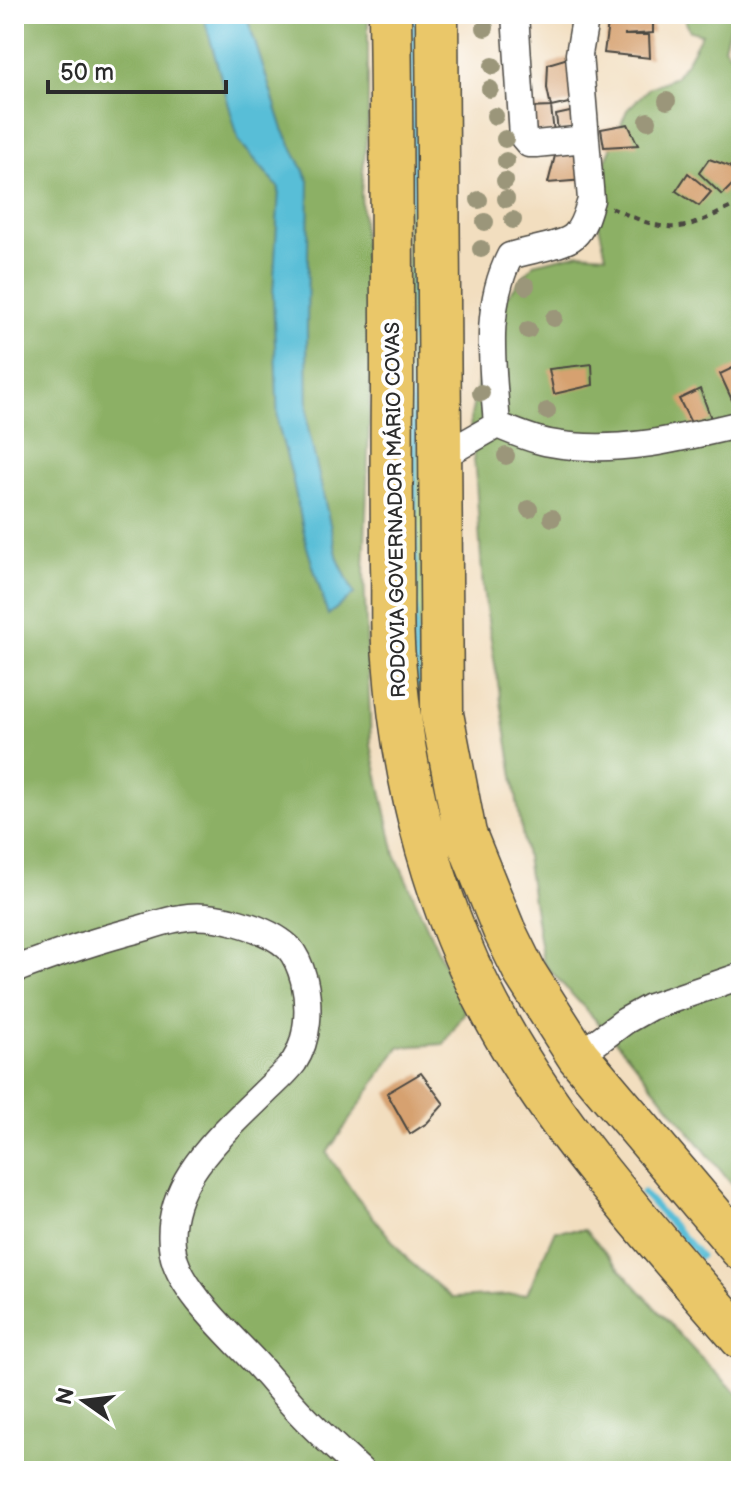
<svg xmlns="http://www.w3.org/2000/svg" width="755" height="1485" viewBox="0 0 755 1485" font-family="'Balsamiq Sans',sans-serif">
	<rect width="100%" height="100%" fill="#fff"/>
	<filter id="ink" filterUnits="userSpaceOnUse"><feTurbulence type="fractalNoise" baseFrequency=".0125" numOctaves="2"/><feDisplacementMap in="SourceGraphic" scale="16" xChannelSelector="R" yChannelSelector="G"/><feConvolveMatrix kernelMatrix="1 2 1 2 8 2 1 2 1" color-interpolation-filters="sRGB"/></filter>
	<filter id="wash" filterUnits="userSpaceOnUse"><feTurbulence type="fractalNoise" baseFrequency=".006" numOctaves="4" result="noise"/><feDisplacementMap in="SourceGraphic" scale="32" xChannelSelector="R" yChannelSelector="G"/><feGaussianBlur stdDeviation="1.8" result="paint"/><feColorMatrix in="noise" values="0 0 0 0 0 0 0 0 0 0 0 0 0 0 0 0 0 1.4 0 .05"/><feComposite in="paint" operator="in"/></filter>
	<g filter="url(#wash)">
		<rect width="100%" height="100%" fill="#f2debf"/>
		<!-- green -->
		<path fill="#b1cd73" stroke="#6e7c4f" stroke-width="2" d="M405,14H423L459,858L441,861L410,694Z"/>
		<!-- forest -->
		<path fill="#8cb065" stroke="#5c6e48" stroke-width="2" d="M14,14H368V120L361,193L371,368L364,574L371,745L395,854L465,1012L444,1044L399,1047L327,1153L355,1195L408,1260L452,1298L527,1294L555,1230H585L697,1354L741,1397V1471H14Z
			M682,14H733L724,47L738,62C738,84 741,103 741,125L734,131L741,141V153L732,163L741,180V1196L627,1054L543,963L483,590L476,481L470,420L480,373L500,320L504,300L534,264L580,253L606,255L598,221L606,160L627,110L649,88L675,77L687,61L702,34L690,31Z"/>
		<!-- water -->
		<path fill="#59bed7" stroke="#427481" stroke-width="2" d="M203,14H246L283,129L309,181L307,330L308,428L338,559L354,594L328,615L307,547L291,472L278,425L273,295L279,188L239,141Z"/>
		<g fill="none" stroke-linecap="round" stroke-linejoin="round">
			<!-- stream -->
			<path stroke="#59bed7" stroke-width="7" d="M413,14L415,647L417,684
				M643,1193L700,1256"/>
		</g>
		<g id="blocks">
			<!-- building -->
			<path fill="#d6a16f" d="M653,14V33L624,35H649L650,58L604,53L609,16Z
				M568,58L573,102L551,107L554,133L530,132L526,108L551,107L547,88L548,64Z
				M579,110L580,128L558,131L556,115Z
				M628,124L638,145L604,147L601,129Z
				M556,152L583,153L584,180L548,183Z
				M709,159L729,166L738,179L722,195L699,173Z
				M688,173L711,192L699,206L676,191Z
				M592,364L593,385L554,394L549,369Z
				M741,364V412L738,413L720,374Z
				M700,389L712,421L693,427L679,399Z
				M421,1073L444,1104L427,1123L410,1134L387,1093Z"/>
		</g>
	</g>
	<g filter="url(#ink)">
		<use href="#blocks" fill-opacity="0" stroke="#494641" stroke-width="2"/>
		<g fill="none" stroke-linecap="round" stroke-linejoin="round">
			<!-- minor casing -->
			<g stroke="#494641" stroke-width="29">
				<path id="minor" d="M515,14L523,137L529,144H536L585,139
					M497,425C514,432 532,440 550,443C616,455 678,439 741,424
					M439,458L497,425C493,368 483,309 510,256C527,250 563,246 574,236C584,227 587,212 591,200L579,54L586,14
					M14,970C56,954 97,940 140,929C154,925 167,920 181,918C211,912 267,927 289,948C297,957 301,969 304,980C310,1006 309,1039 294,1062C286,1073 274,1083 264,1093C221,1136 161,1184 173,1253C179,1289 231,1336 256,1363C272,1380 287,1400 304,1417C322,1436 342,1453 361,1471
					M578,1056L625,1021L650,1007L741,976"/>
			</g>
			<!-- trunk casing -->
			<g stroke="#494641" stroke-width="45">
				<path id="trunk" d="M390,14C392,141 392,267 392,393C391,451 392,508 392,565C393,596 391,628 394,658C403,786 437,915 500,1027C563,1140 657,1240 741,1338
					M437,14L442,714L465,834L504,930L525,973L578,1056L741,1249"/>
			</g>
			<!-- path -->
			<path stroke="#494641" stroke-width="4" stroke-dasharray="6 6" stroke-linecap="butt" d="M611,208C639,219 666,235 695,223C711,218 725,209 741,203"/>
			<!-- minor -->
			<use href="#minor" stroke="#fff" stroke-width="26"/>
			<!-- trunk -->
			<use href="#trunk" stroke="#eac769" stroke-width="42"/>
		</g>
		<!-- trees -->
		<g fill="#9b967a">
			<circle cx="485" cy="28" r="9"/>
			<circle cx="493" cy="66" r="9"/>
			<circle cx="490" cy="89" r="9"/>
			<circle cx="667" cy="101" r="9"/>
			<circle cx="495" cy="116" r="9"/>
			<circle cx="648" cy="121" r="9"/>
			<circle cx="505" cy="139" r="9"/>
			<circle cx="506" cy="161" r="9"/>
			<circle cx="505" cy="181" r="9"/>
			<circle cx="506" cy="199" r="9"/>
			<circle cx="479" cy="200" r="9"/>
			<circle cx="513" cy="220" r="9"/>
			<circle cx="485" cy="222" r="9"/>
			<circle cx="481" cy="249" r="9"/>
			<circle cx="526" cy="286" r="9"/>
			<circle cx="554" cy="318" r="9"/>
			<circle cx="528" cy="330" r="9"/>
			<circle cx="481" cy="393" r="9"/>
			<circle cx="547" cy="411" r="9"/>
			<circle cx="506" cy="456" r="9"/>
			<circle cx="529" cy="509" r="9"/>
			<circle cx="552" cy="518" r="9"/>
		</g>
	</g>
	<g text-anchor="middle" stroke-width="8" stroke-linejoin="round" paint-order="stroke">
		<!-- street labels -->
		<g font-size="20" fill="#2b2b2b" stroke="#fff">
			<text transform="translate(395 510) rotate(-91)" y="7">RODOVIA GOVERNADOR MÁRIO COVAS</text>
		</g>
	</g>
	<!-- margin -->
	<rect width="755" height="1485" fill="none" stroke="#fff" stroke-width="48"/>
	<!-- north arrow -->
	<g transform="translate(84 1401) rotate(284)" stroke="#ffffff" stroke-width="6" paint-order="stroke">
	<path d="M0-6L14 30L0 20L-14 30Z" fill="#2b2b2b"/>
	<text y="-12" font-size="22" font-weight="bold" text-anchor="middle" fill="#2b2b2b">N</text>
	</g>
	<!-- scale -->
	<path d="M48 80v12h178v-12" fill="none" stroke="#2b2b2b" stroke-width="4"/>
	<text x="60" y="80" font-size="24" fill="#2b2b2b" stroke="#ffffff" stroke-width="6" paint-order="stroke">50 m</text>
</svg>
